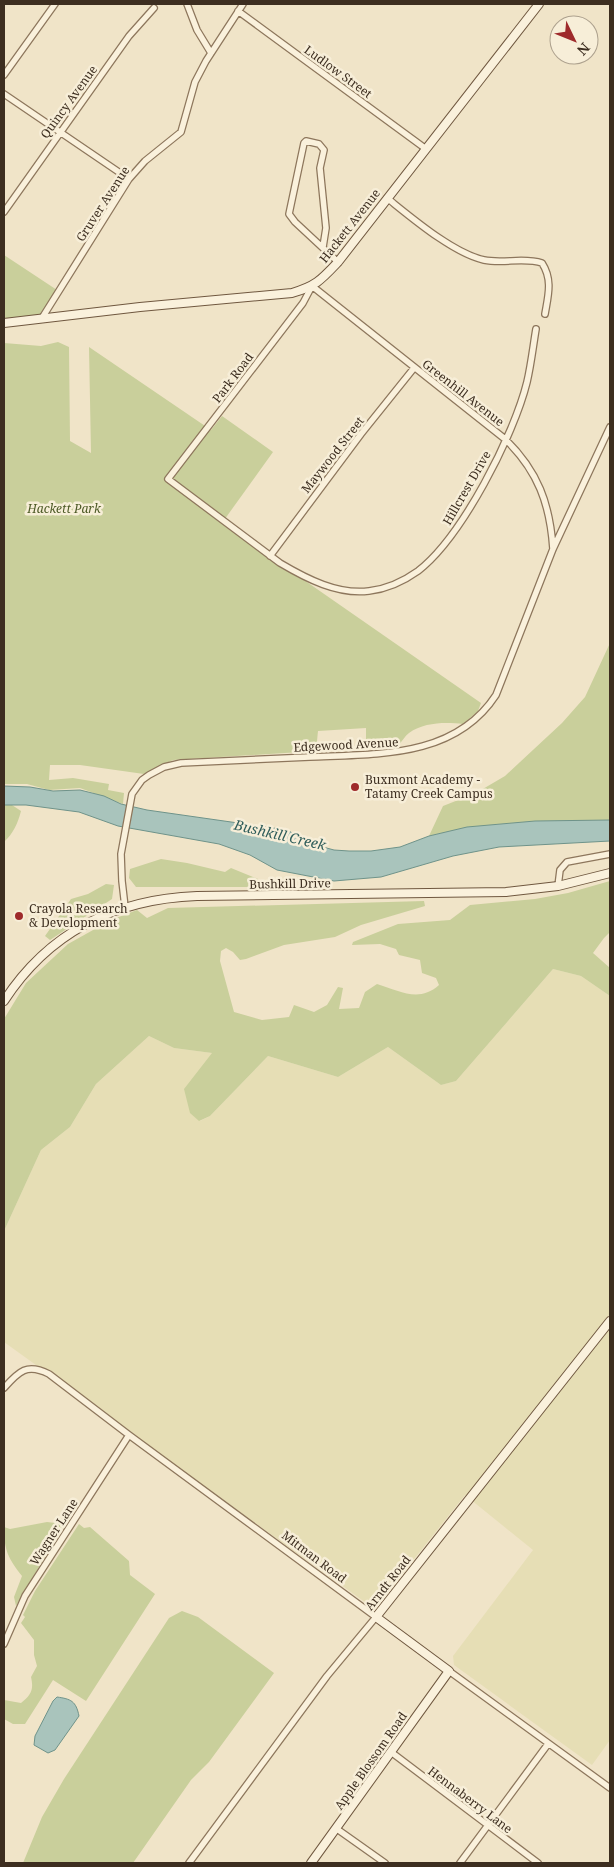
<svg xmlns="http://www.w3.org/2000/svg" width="614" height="1867" viewBox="0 0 614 1867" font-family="'Noto Serif',serif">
	<rect width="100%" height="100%" fill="#f0e4c8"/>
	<!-- farmland -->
	<path fill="#e6deb5" d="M553,969L581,976L610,996V1740L592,1765L454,1665L453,1656L533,1550L465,1495L380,1602L375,1605H369L4,1342V1231L41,1150L70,1127L96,1084L149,1036L174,1048L212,1053L200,1121L210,1116L268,1056L338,1077L388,1047L441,1085L456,1081Z"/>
	<!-- green -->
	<path fill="#c9cf9b" d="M4,255L57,290L42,318L4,323Z
		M58,342L69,347L70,441L91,453L89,347L211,430L222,416L273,452L222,523L481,703L478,711L463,724C446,722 424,722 409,733C405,736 402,741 399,745L366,747V728L318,731L316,751L173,760L144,774L80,765H50L49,780L73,778L109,784L108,790L124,793L123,804L80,788L49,790L27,784H4V343L41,346Z
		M610,643V820C549,822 489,821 429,836L443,806L476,793L505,776L562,723L585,697Z
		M4,805H12L21,811C18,823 13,834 4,842Z
		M161,859L187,863L225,872L231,868L258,879L259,887H136L129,878L130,869Z
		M610,881V932L604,938L593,953L610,968V996L581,976L553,969L456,1081L441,1085L388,1047L338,1077L268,1056L210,1116L199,1121L190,1113L184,1089L212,1053L174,1048L149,1036L96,1084L70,1127L41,1150L4,1231V1019L26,983L68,944L111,920L137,910L147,918L168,908L424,901L425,906L361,925L335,937L284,945L246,959L240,960L233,952L226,948L221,951L220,961L234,1012L262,1020L289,1017L294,1005L314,1012L327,1005L338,987L343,988L339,1009L359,1008L365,992L377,984C400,991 419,1003 439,985L436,978L422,973L420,960L399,955L396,949L380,944L352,945L353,942L398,924L450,920L470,905L535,899L568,893Z
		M106,884L114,885L112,899L50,940L45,936L71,899L88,894Z
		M47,1522L64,1524L16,1606L14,1597L22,1576C8,1558 4,1550 4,1527L10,1529Z
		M79,1524L84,1528L90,1527L129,1561L130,1575L155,1594L86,1701L53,1680L25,1724H13L4,1719V1700L21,1703C31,1695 34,1690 31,1677L37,1666L34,1655V1640L21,1623L25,1617L23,1615L35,1591Z
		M182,1611L198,1617L274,1673L209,1762L191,1780L133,1863H23L42,1817L64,1779L169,1618Z"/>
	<!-- water -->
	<path fill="#a9c4bc" stroke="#6f938a" d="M4,786L30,787L53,791L80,790L104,796L121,804L147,810L287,830L312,844L334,850L349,851H371L400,847L429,836L467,827L535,821L610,820V841L499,847L453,856L381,877L334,881L277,870L250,855L219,844L118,826L79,812L26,805H4Z
		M57,1697C71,1699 76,1701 79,1716L55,1750L48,1753L34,1745L35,1736L53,1701Z"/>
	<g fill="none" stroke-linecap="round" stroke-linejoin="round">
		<!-- street casing -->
		<g stroke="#8d765c" stroke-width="8">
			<path id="street" d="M187,4L197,30L211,53
				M238,11L426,149
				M4,75L55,4
				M4,94L129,179
				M387,198C412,218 453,253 484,260C503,264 524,257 542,263C553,280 548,296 545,314
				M4,212L129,36L154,8
				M323,247L326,228L320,168L324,150L319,144L306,141L304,143L289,214L295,222L338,262
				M42,318L129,179L145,161L181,132L195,82L206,61L243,4
				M536,329C533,347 531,365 527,382C514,435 462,537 418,571C404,581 387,589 369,591C338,595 307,579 280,563L168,479L303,303L312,286L505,439C538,471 550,504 553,549
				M270,556L361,434L414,368
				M558,886L560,870L567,862L610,854
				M125,907L122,881L121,854L132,794L142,780L149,775L164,767L181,763C224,761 267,759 310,757C378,754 455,758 496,695L553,549L610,427
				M4,1388C19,1371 27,1363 49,1374L129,1435L376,1617L327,1676L189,1863
				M4,1644L25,1596L129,1435
				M449,1671L610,1788
				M391,1752L538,1863
				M337,1829L385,1863
				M460,1863L548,1744"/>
		</g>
		<!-- secondary casing -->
		<g stroke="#6f573f" stroke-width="10">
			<path id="secondary" d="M4,323L140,307L292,293C316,286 321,280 338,262L539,4
				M4,1001C49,932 116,899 197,896L506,892L558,886L610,873
				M311,1863L449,1671L376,1617L610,1321"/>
		</g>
		<!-- street -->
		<use href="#street" stroke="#faf1dc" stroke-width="5.5"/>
		<!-- secondary -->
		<use href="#secondary" stroke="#faf1dc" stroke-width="8"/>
	</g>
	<!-- markers -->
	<g fill="#9e2a2b" stroke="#f7eed8" stroke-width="2">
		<circle cx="355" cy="787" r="5"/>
		<circle cx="19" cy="916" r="5"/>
	</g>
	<g text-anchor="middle" stroke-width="5" stroke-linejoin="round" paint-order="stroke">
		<!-- street labels -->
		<g font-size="12" fill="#3d2e20" stroke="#f7eed8">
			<text transform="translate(338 72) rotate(36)" y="4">Ludlow Street</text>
			<text transform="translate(69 102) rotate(-54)" y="4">Quincy Avenue</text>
			<text transform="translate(103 204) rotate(-57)" y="4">Gruver Avenue</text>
			<text transform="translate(350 226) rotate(-52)" y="4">Hackett Avenue</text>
			<text transform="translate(233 378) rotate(-53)" y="4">Park Road</text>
			<text transform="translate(463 393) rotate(38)" y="4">Greenhill Avenue</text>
			<text transform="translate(333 455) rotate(-52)" y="4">Maywood Street</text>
			<text transform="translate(467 488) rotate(-60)" y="4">Hillcrest Drive</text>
			<text transform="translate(346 745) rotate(-3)" y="4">Edgewood Avenue</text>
			<text transform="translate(290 884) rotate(-1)" y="4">Bushkill Drive</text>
			<text transform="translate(54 1532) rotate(-57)" y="4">Wagner Lane</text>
			<text transform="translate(314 1557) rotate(37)" y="4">Mitman Road</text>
			<text transform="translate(388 1583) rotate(-52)" y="4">Arndt Road</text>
			<text transform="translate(371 1761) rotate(-55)" y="4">Apple Blossom Road</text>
			<text transform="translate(470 1800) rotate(37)" y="4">Hennaberry Lane</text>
		</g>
		<!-- park labels -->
		<g font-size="12" font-style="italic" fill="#4d5a26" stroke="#f7eed8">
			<text x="64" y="513">Hackett Park</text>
		</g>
		<!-- poi labels -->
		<g font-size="12" fill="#3d2e20" stroke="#f7eed8" text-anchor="start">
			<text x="365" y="784">Buxmont Academy -<tspan x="365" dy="14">Tatamy Creek Campus</tspan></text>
			<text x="29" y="913">Crayola Research<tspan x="29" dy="14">&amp; Development</tspan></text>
		</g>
		<!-- water labels -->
		<g font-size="14" font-style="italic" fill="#2f5d5a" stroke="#f7eed8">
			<text transform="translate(280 835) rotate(13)" y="5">Bushkill Creek</text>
		</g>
	</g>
	<!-- border -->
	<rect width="614" height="1867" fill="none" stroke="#3d2e20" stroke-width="10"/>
	<!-- north arrow -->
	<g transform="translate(574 40) rotate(133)"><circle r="24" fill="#f7eed8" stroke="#ada18e"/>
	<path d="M0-4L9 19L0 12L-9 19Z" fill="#9e2a2b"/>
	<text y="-8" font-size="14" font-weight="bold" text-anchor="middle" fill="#3d2e20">N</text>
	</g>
</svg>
